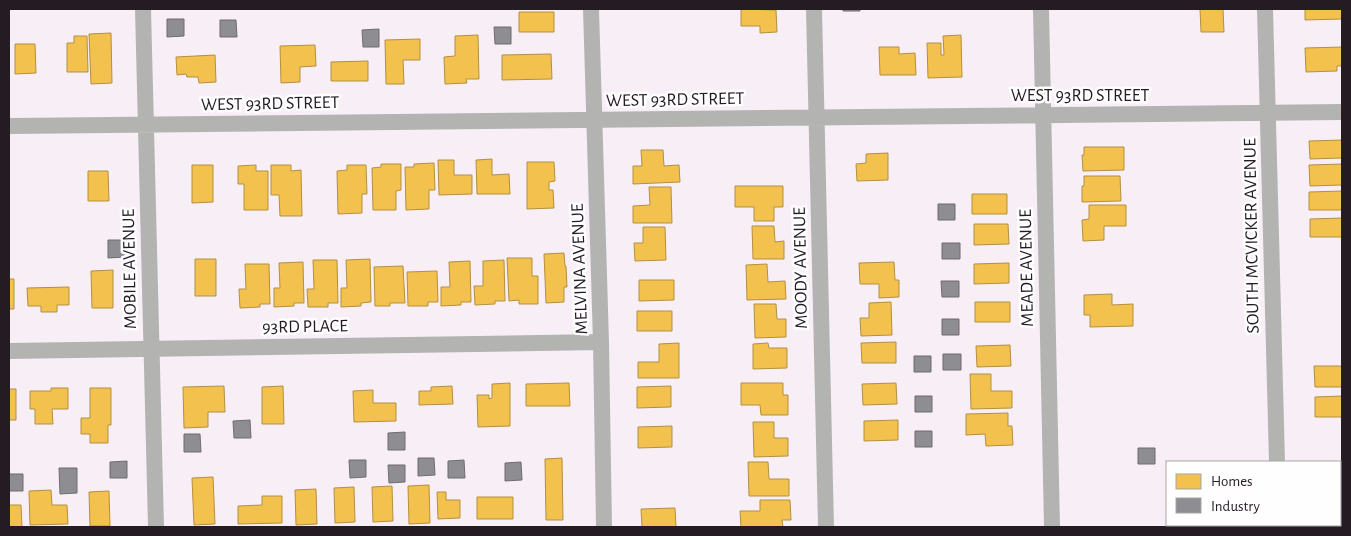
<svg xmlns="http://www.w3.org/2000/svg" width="1351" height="536" viewBox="0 0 1351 536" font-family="'Alegreya Sans',sans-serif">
	<rect width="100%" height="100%" fill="#f8eff6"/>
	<!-- homes -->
	<path fill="#f2c14e" stroke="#b48f41" d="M741,9L776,10L777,32L760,33V26H741Z
		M1200,9H1223L1224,32H1201Z
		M1305,9H1342V19L1305,20Z
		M519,12H554V32H519Z
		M111,33L112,83L91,84L89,34Z
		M478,35L479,79H466L467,83L445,84L444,57L455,56V36Z
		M961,35L962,77L928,78L927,43H941V55H944L943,36Z
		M74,36H87L88,72H67V43H74Z
		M420,39V60H403L404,84H386L385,40Z
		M15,44H35L36,73L15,74Z
		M315,45L316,66L300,67V82L281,83L280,46Z
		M879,47H899V54L915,53L916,75H880Z
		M1342,47V66H1337V71L1306,72L1305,48Z
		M551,54L552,79L502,80V55Z
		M215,55L216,82L199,83L198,77H187L186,74L177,75L176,57Z
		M368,61V81H331V62Z
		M1342,140V158L1310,159L1309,141Z
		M1084,147H1124V170L1083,171L1082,155H1084Z
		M641,150H663L664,166L679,165L680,182L633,184V166H642Z
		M888,153V180L857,181L856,164L866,163V154Z
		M492,159V175L509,174L510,194H477L476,160Z
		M438,160H454V175H472V194L439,195Z
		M527,162H554L555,181L549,182V190H553L554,208L527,209Z
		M434,163L435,190H429V209L406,210L405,167H414V164Z
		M381,164H401V190L396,191V210H373L372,168L381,167Z
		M1342,164V185L1310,186L1309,165Z
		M192,165H213V202L192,203Z
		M256,165V171H268V210H244V184H238V166Z
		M271,165H291V171L301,170L302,216H280L279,195H271Z
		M347,165H366L367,194H362V213L338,214L337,171L347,170Z
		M88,171H108L109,201H88Z
		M1084,176H1120L1121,201L1082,202V186H1084Z
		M735,186H783V207H774V221H754V207H735Z
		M649,187H671L672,223H633V206L650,205Z
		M1342,191V210H1309V192Z
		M972,194H1007V214H972Z
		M1089,205H1126V226H1104V240L1083,241L1082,220L1089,219Z
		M1342,218V237H1310V219Z
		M974,224H1008L1009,244L974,245Z
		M752,226H774L775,242L784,241V259H753Z
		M643,227H665L666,260L635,261L634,243H643Z
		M564,253L565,266H566L567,287H564V302L546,303L544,254Z
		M507,258H532V276H538V304H519V300L509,301Z
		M195,259H216V296H195Z
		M370,259L371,302L361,303V306L341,307V288H347L346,260Z
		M313,260H337L338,303H328V307H308L307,289H314Z
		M504,260L505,301H495V304L475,305L474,286H483V261Z
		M470,261L471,302H461V305L441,306V287H450L449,262Z
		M303,262L304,303H294V306L274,307V288H280L279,263Z
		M894,262L895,280H899V297L879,298V284H860L859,263Z
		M1009,263V283L974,284V264Z
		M245,264H269L270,304H260V307L240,308L239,289H246Z
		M767,264L768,282L785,281L786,299L747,300L746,265Z
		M403,266L405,303H390V306H375L374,267Z
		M113,270V308H92L91,271Z
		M437,271L438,302H428V306H408L407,272Z
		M9,279H14V309H9Z
		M639,280H674V300L639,301Z
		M69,287V305H57V312H41V306H28L27,288Z
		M1112,294V305L1133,304V326L1090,327V315H1084V295Z
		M891,302L892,335L861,336L860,318H869V303Z
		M975,302H1010V322H975Z
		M754,304H776L777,319H786V337L755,338Z
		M637,311H672V331H637Z
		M896,342V363H862L861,343Z
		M679,343V378H638V362H659V344Z
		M768,343L769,348H787V368L753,369V344Z
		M1010,345L1011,366L977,367L976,346Z
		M1314,366H1342V387H1315Z
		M970,374H991V391H1012V408L971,409Z
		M510,383V426L478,427L477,395H489V399L492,398V384Z
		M569,383L570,406H526V384Z
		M741,383H783V395H788V415H761L760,405H741Z
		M896,383L897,404L863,405L862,384Z
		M224,386L225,412H208V427L184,428L183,387Z
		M283,386L284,424H262V387Z
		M452,386L453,404L419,405V391H431V387Z
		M671,386V407L637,408V387Z
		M51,388H68V409H52L53,424H35V409H30V391H51Z
		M90,388H111V425H108V443H90V434H81V418H90Z
		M9,389H16V420H9Z
		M373,390V403H396V421L354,422L353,391Z
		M1342,396V417H1315V397Z
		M1008,413V426H1012L1013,445L986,446L985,434L966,435V414Z
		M898,420V440L864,441V421Z
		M753,422H774V438H788V456L754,457Z
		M672,426V447L638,448V427Z
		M562,458L563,520H546L545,459Z
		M748,462H768L769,479H789V496H749Z
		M213,477L215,524L194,525L192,478Z
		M429,485L430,523L409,524L408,486Z
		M392,486L393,521L373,522L372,487Z
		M354,487L355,522L335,523L334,488Z
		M316,489L317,524L296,525L295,490Z
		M51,490L52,505H67L68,524L30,525L29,491Z
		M109,491L110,526H90L89,492Z
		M437,492H446V500H460V518L438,519Z
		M262,496H282V523L238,524V506L262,505Z
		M477,497H513V519H477Z
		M760,500H790L791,520H782L783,527H741L740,511H760Z
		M9,505H21L22,527H9Z
		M675,508L676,527H642L641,509Z"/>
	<!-- industry -->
	<path fill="#8d8d92" stroke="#6e6b71" d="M843,9H860V11H843Z
		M167,19H184V36L167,37Z
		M220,20H236L237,37H220Z
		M494,27H511V44H495Z
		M379,29V47H363L362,30Z
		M938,204H955V220H938Z
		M108,240H124L125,257L108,258Z
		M942,243H960V259H942Z
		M941,281H959V297H942Z
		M942,319H959V335H942Z
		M943,354H961V370H943Z
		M914,356H931V372H914Z
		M915,396H932V412H915Z
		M250,420L251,438H234L233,421Z
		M915,431H932V447H915Z
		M405,432V450H388V433Z
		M184,434H200L201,452H184Z
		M1138,448H1155V464H1138Z
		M418,458H434L435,475L418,476Z
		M349,460H366V477L350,478Z
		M464,460L465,478H448V461Z
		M127,461V478H110V462Z
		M521,462L522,480L505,481V463Z
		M388,465H405V482L389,483Z
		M59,468H77V493L60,494Z
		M9,474H23V491H9Z"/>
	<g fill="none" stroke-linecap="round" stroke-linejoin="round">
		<!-- minor -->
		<path stroke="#b3b4b2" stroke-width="16" d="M143,9L156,527
			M591,9L601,342L604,527
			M814,9L826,527
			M1041,9L1052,527
			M1265,9L1277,462
			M9,126L1342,112
			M9,351L601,342
			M1278,525V527"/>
	</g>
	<g text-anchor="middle" stroke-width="5" stroke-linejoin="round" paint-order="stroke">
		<!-- street labels -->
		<g font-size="18" fill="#251b23" stroke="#fefefe">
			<text x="1080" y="101">WEST 93RD STREET</text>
			<text transform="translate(675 99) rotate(-1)" y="6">WEST 93RD STREET</text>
			<text transform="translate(270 103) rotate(-1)" y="6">WEST 93RD STREET</text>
			<text transform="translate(1251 236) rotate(-91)" y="6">SOUTH MCVICKER AVENUE</text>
			<text transform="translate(800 268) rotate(-91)" y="6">MOODY AVENUE</text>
			<text transform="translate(1026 268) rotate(-91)" y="6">MEADE AVENUE</text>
			<text transform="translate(129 269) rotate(-91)" y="6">MOBILE AVENUE</text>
			<text transform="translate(579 269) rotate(-92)" y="6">MELVINA AVENUE</text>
			<text transform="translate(305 326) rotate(-1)" y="6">93RD PLACE</text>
		</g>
	</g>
	<!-- border -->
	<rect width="1351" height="536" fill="none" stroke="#251b23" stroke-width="20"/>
	<!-- legend -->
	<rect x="1166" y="461" width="175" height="65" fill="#fefefe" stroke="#a7a3a6"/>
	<rect x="1176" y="474" width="25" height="15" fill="#f2c14e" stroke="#a7a3a6"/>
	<text x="1211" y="486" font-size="15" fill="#251b23">Homes</text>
	<rect x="1176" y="498" width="25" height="15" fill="#8d8d92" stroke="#a7a3a6"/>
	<text x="1211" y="511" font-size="15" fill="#251b23">Industry</text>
</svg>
